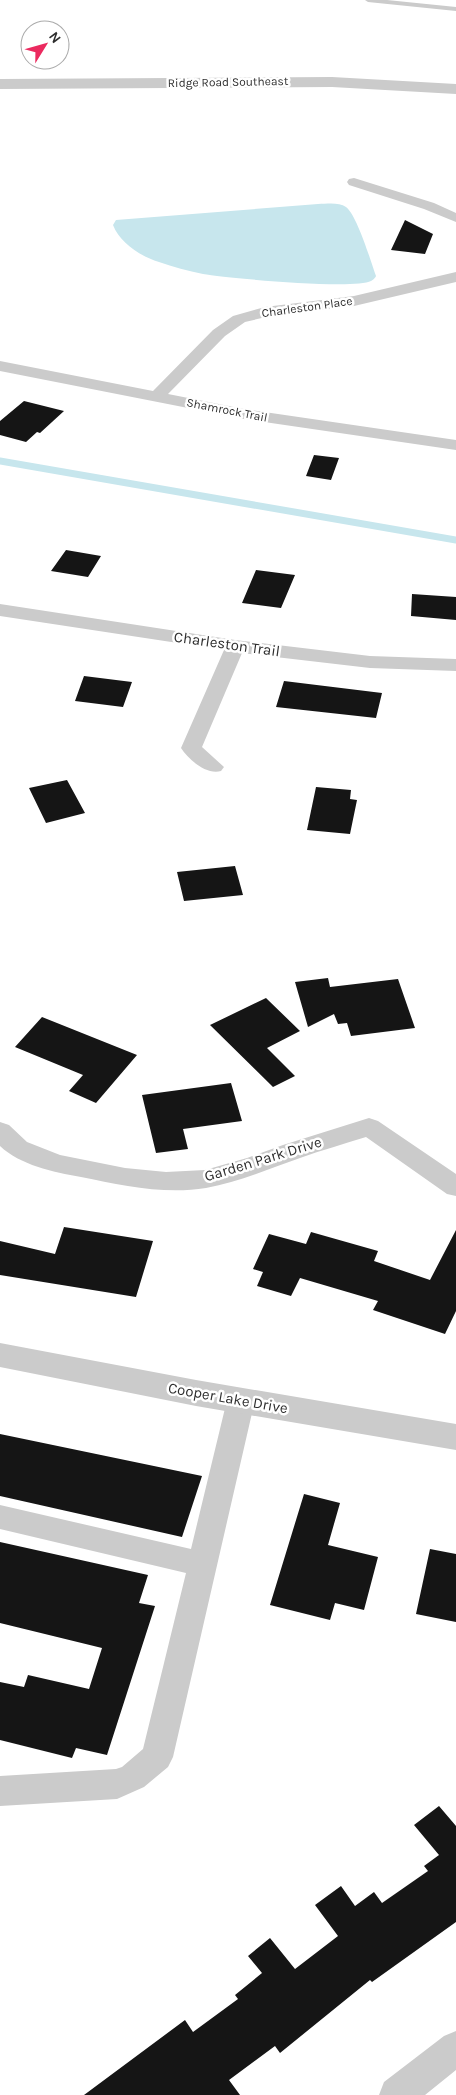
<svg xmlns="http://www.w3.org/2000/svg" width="456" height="2095" viewBox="0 0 456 2095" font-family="Karla,sans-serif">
	<rect width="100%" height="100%" fill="#fff"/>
	<!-- water -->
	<path fill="#c7e6ed" d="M318,204C327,204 339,202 346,207C357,215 371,262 376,276C376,277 372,281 371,281C354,290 227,278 203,274C188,271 173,267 159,262C140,256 120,243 113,225L116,220Z"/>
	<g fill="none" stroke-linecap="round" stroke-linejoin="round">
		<!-- stream -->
		<path stroke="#c7e6ed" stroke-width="7" d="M0,461L456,540"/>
	</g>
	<!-- building -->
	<path fill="#151515" d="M405,220L433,234L425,254L391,250Z
		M24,401L64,411L40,433L37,432L26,442L0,435V421Z
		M314,455L339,458L331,480L306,476Z
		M66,550L101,556L88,577L51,571Z
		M256,570L295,575L281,608L242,603Z
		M412,594L456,597V620L411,616Z
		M84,676L132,682L123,707L75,701Z
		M284,681L382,693L376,718L276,707Z
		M67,780L85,813L46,823L29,788Z
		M316,787L351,790L350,799L357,800L350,834L307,830Z
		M235,866L243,895L184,901L177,872Z
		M328,978L330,987L398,979L415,1028L351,1036L347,1023L338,1024L334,1014L308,1027L295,982Z
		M266,998L300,1031L267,1048L295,1076L273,1087L210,1025Z
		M42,1017L137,1055L96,1103L69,1091L83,1075L15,1047Z
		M231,1083L242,1121L183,1129L188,1149L156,1153L142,1095Z
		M64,1227L153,1241L136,1297L0,1275V1241L55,1254Z
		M456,1230V1311L445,1334L373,1310L378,1301L300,1278L291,1296L257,1286L263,1272L253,1269L269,1234L306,1244L311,1232L378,1251L374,1261L430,1280Z
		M0,1434L202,1476L182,1537L0,1496Z
		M304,1494L340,1503L328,1545L378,1557L364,1610L335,1603L330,1620L270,1605Z
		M0,1542L148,1575L139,1603L155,1606L107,1755L76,1748L72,1758L0,1740V1682L24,1687L28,1675L89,1689L102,1648L0,1623Z
		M430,1549L456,1554V1622L416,1614Z
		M439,1806L456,1826V1922L372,1982L370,1980L280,2053L275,2046L229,2080L240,2095H84L185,2020L193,2032L238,1999L235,1995L262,1973L248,1956L270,1938L295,1969L338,1936L315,1905L341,1886L355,1906L374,1892L382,1903L428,1871L424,1866L439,1855L414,1825Z"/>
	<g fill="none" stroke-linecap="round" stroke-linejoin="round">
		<!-- service -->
		<path fill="#cbcbcb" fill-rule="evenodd" d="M365,0H387L456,7V11L368,2Z"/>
		<!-- minor -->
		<path fill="#cbcbcb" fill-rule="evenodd" d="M354,178L434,203L456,213V222L424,209L349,185L347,182L349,179Z
			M456,272V282L354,306L266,317L245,322L225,336L168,394L244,409L456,440V450L244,419L0,371V361L153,391L213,330L233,316L265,307L354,296Z
			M0,604L235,640L370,656L456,659V671L370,668L242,653L202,747L224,767L221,771C206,775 189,760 181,748L224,650L0,616Z
			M369,1118L378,1121L456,1174V1196L447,1194L366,1137C344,1144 322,1150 300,1158C269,1169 238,1182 206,1188C164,1195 121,1185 81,1177C53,1172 20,1165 0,1146V1122L9,1125L27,1142L60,1155L125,1168L166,1172L205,1170L247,1158L283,1145Z
			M241,1389L251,1392L255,1400L173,1757L168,1767L144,1787L117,1799L0,1806V1776L116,1769L122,1767L143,1749L186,1573L0,1529V1505L191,1549L227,1400L231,1392Z
			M456,2031V2070L425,2095H379L384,2082L444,2036Z"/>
		<!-- tertiary -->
		<path fill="#cbcbcb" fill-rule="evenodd" d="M332,77L456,84V94L332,87L0,89V79Z
			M0,1343L196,1380L456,1424V1450L196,1406L0,1367Z"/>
	</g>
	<g text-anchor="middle" stroke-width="5" stroke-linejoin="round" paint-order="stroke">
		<!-- far-street labels -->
		<g font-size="12" fill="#2e2e2e" stroke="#fff">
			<text transform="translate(228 82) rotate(-1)" y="4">Ridge Road Southeast</text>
			<text transform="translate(307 307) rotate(-8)" y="4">Charleston Place</text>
			<text transform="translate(227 410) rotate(11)" y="4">Shamrock Trail</text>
		</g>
		<!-- street labels -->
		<g font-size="15" fill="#2e2e2e" stroke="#fff">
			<text transform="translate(227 644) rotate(8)" y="5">Charleston Trail</text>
			<text transform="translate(263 1159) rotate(-17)" y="5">Garden Park Drive</text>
			<text transform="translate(228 1398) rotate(10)" y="5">Cooper Lake Drive</text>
		</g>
	</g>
	<!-- north arrow -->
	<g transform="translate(45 45) rotate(53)"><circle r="24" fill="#ffffff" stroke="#ababab"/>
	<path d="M0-4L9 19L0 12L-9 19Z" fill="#eb2a5f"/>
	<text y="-8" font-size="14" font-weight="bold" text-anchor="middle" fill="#2e2e2e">N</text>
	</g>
</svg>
